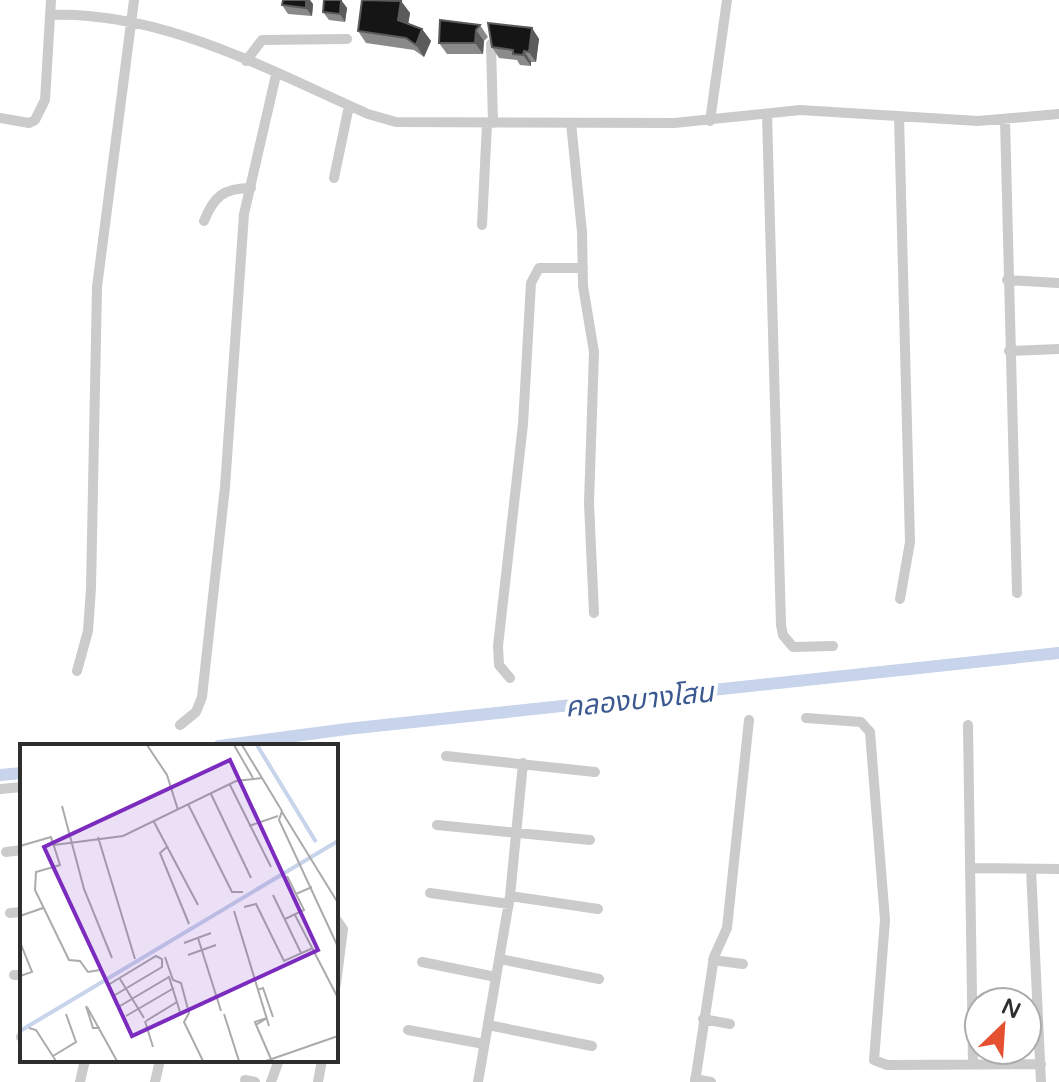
<svg xmlns="http://www.w3.org/2000/svg" width="1059" height="1082" viewBox="0 0 1059 1082" font-family="'Varela Round','Noto Sans Thai',sans-serif">
	<rect width="100%" height="100%" fill="#fff"/>
	<g fill="none" stroke-linecap="round" stroke-linejoin="round">
		<!-- canal -->
		<path stroke="#c7d4eb" stroke-width="12" d="M219,746L347,729L1059,653
			M0,775L22,773"/>
		<!-- minor -->
		<path stroke="#cbcbcb" stroke-width="10" d="M50,15C163,11 268,70 368,114L396,122L674,123L800,110L978,121L1059,114
			M491,44L493,123
			M246,61L262,40L347,39
			M767,114L781,625L783,635L793,647L833,646
			M899,116L910,542L900,599
			M0,118L29,123L35,120L45,100L51,0
			M1005,119L1017,593
			M710,121L727,0
			M571,123L582,232L583,286L594,352L589,503L594,613
			M334,178L349,106
			M204,221C214,196 224,188 251,188
			M482,225L487,124
			M1007,280L1058,283
			M1009,351L1059,349
			M77,671L88,631L91,588L97,287L134,0
			M510,678L499,665L498,646L523,424L531,283L539,268H583
			M806,718L861,722L870,732L885,920L874,1060L887,1065L1041,1064
			M180,725L196,712L202,697L225,487L244,214L276,75
			M968,725L973,1064
			M446,756L595,772
			M0,789L22,787
			M437,825L590,840
			M6,852L22,850
			M972,868L1059,869
			M1031,869L1041,1082
			M430,893L509,904
			M510,896L598,909
			M10,913L22,912
			M336,919L343,929L336,984
			M500,959L599,979
			M713,960L743,964
			M422,962L496,977
			M14,975H22
			M703,1019L730,1024
			M488,1025L592,1046
			M408,1030L484,1044
			M21,1037H22
			M695,1079L711,1082
			M245,1080L255,1082
			M80,1082L85,1060
			M155,1082L160,1060
			M271,1082L279,1060
			M318,1082L322,1060
			M478,1082L510,896L523,763
			M695,1082L714,957L727,928L749,720"/>
	</g>
	<!-- wall -->
	<path fill="#8a8a8a" d="M341,0L347,8L345,22L329,20L323,12Z
		M401,1L410,13L408,23L422,29L431,41L424,57L414,50L366,43L358,31Z
		M313,4L312,16L288,14L282,5Z
		M480,25L488,37L484,41L483,54H447L439,43Z
		M532,28L539,39L536,62H531V66L520,65L517,60L499,58L492,47Z"/>
	<!-- shaded-wall -->
	<path fill="#5b5b5b" d="M306,0H310L313,4L312,16L306,8Z
		M341,0L347,8L345,22L340,14Z
		M401,1L410,13L407,32L398,20Z
		M532,28L539,39L536,62L529,52Z
		M422,29L431,41L424,57L416,45Z
		M476,30L484,41L483,54L475,43Z
		M524,51L531,62V66L523,55Z"/>
	<!-- building -->
	<path fill="#151515" stroke="#5b5b5b" stroke-width="2" d="M283,0H306V8L282,5Z
		M324,0H341L340,14L323,12Z
		M362,0L401,1L398,20L422,29L416,45L406,38L358,31Z
		M440,20L480,25L476,30L475,43H439Z
		M488,23L532,28L529,52L524,51L523,55L513,54V50L492,47Z"/>
	<g text-anchor="middle" stroke-width="8" stroke-linejoin="round" paint-order="stroke">
		<!-- water labels -->
		<g font-size="28" font-style="italic" fill="#3c5a90" stroke="#fff">
			<text transform="translate(639 699) rotate(-6)" y="10">คลองบางโสน</text>
		</g>
	</g>
	<!-- overview -->
	<g transform="translate(20 744)">
		<rect width="318" height="318" fill="#fff"/>
		<path fill="none" stroke="#c7d4eb" stroke-width="4" d="M237,1L296,98M0,287L318,97"/>
		<path fill="none" stroke="#ababab" stroke-width="2" d="M127,1L147,31L158,66M214,1L233,34M222,1L262,67L259,76L318,203M210,41L251,123M191,50L231,134M168,60L212,148H223M42,62L64,145L92,214M262,68L318,159M134,78L178,161M229,82L258,72M78,93L115,215M34,101L103,92L216,37L242,34M0,102L31,93L40,121L16,128L15,146L49,216L60,217L68,228L80,226M148,102L140,109L169,180M267,132L276,150L292,143M253,151L281,209M224,163L236,160L264,217L293,204M214,167L249,282M275,171L318,254M0,172L23,164M265,175L284,166L276,150M178,194L201,267M0,198L12,228L0,232M164,199L191,189M168,211L196,201M145,213L153,236L161,239L169,269L164,278L183,317M100,235L124,274M88,241L136,212L142,215V223L95,251M237,246L243,244L253,273M66,262L73,284H80M100,262L149,233L160,268L155,272M67,263L97,317M204,270L219,317M106,272L154,244M125,277L133,303M126,277L157,258M236,281L247,274L235,278L236,281L241,292L244,299L251,315M9,284L16,286L36,317M33,312L56,298L46,270M246,317L318,292"/>
		<path fill="#7b2cbf" fill-opacity="0.15" stroke="#7b2cbf" stroke-width="4" d="M210,16L298,206L112,292L24,103Z"/>
		<rect width="318" height="318" fill="none" stroke="#2e2e2e" stroke-width="4"/>
	</g>
	<!-- north arrow -->
	<g transform="translate(1003 1026) rotate(25)"><circle r="38" fill="#ffffff" stroke="#ababab" stroke-width="2"/>
	<path d="M0-6L14 30L0 20L-14 30Z" fill="#e55030"/>
	<text y="-12" font-size="22" font-weight="bold" text-anchor="middle" fill="#2e2e2e">N</text>
	</g>
</svg>
